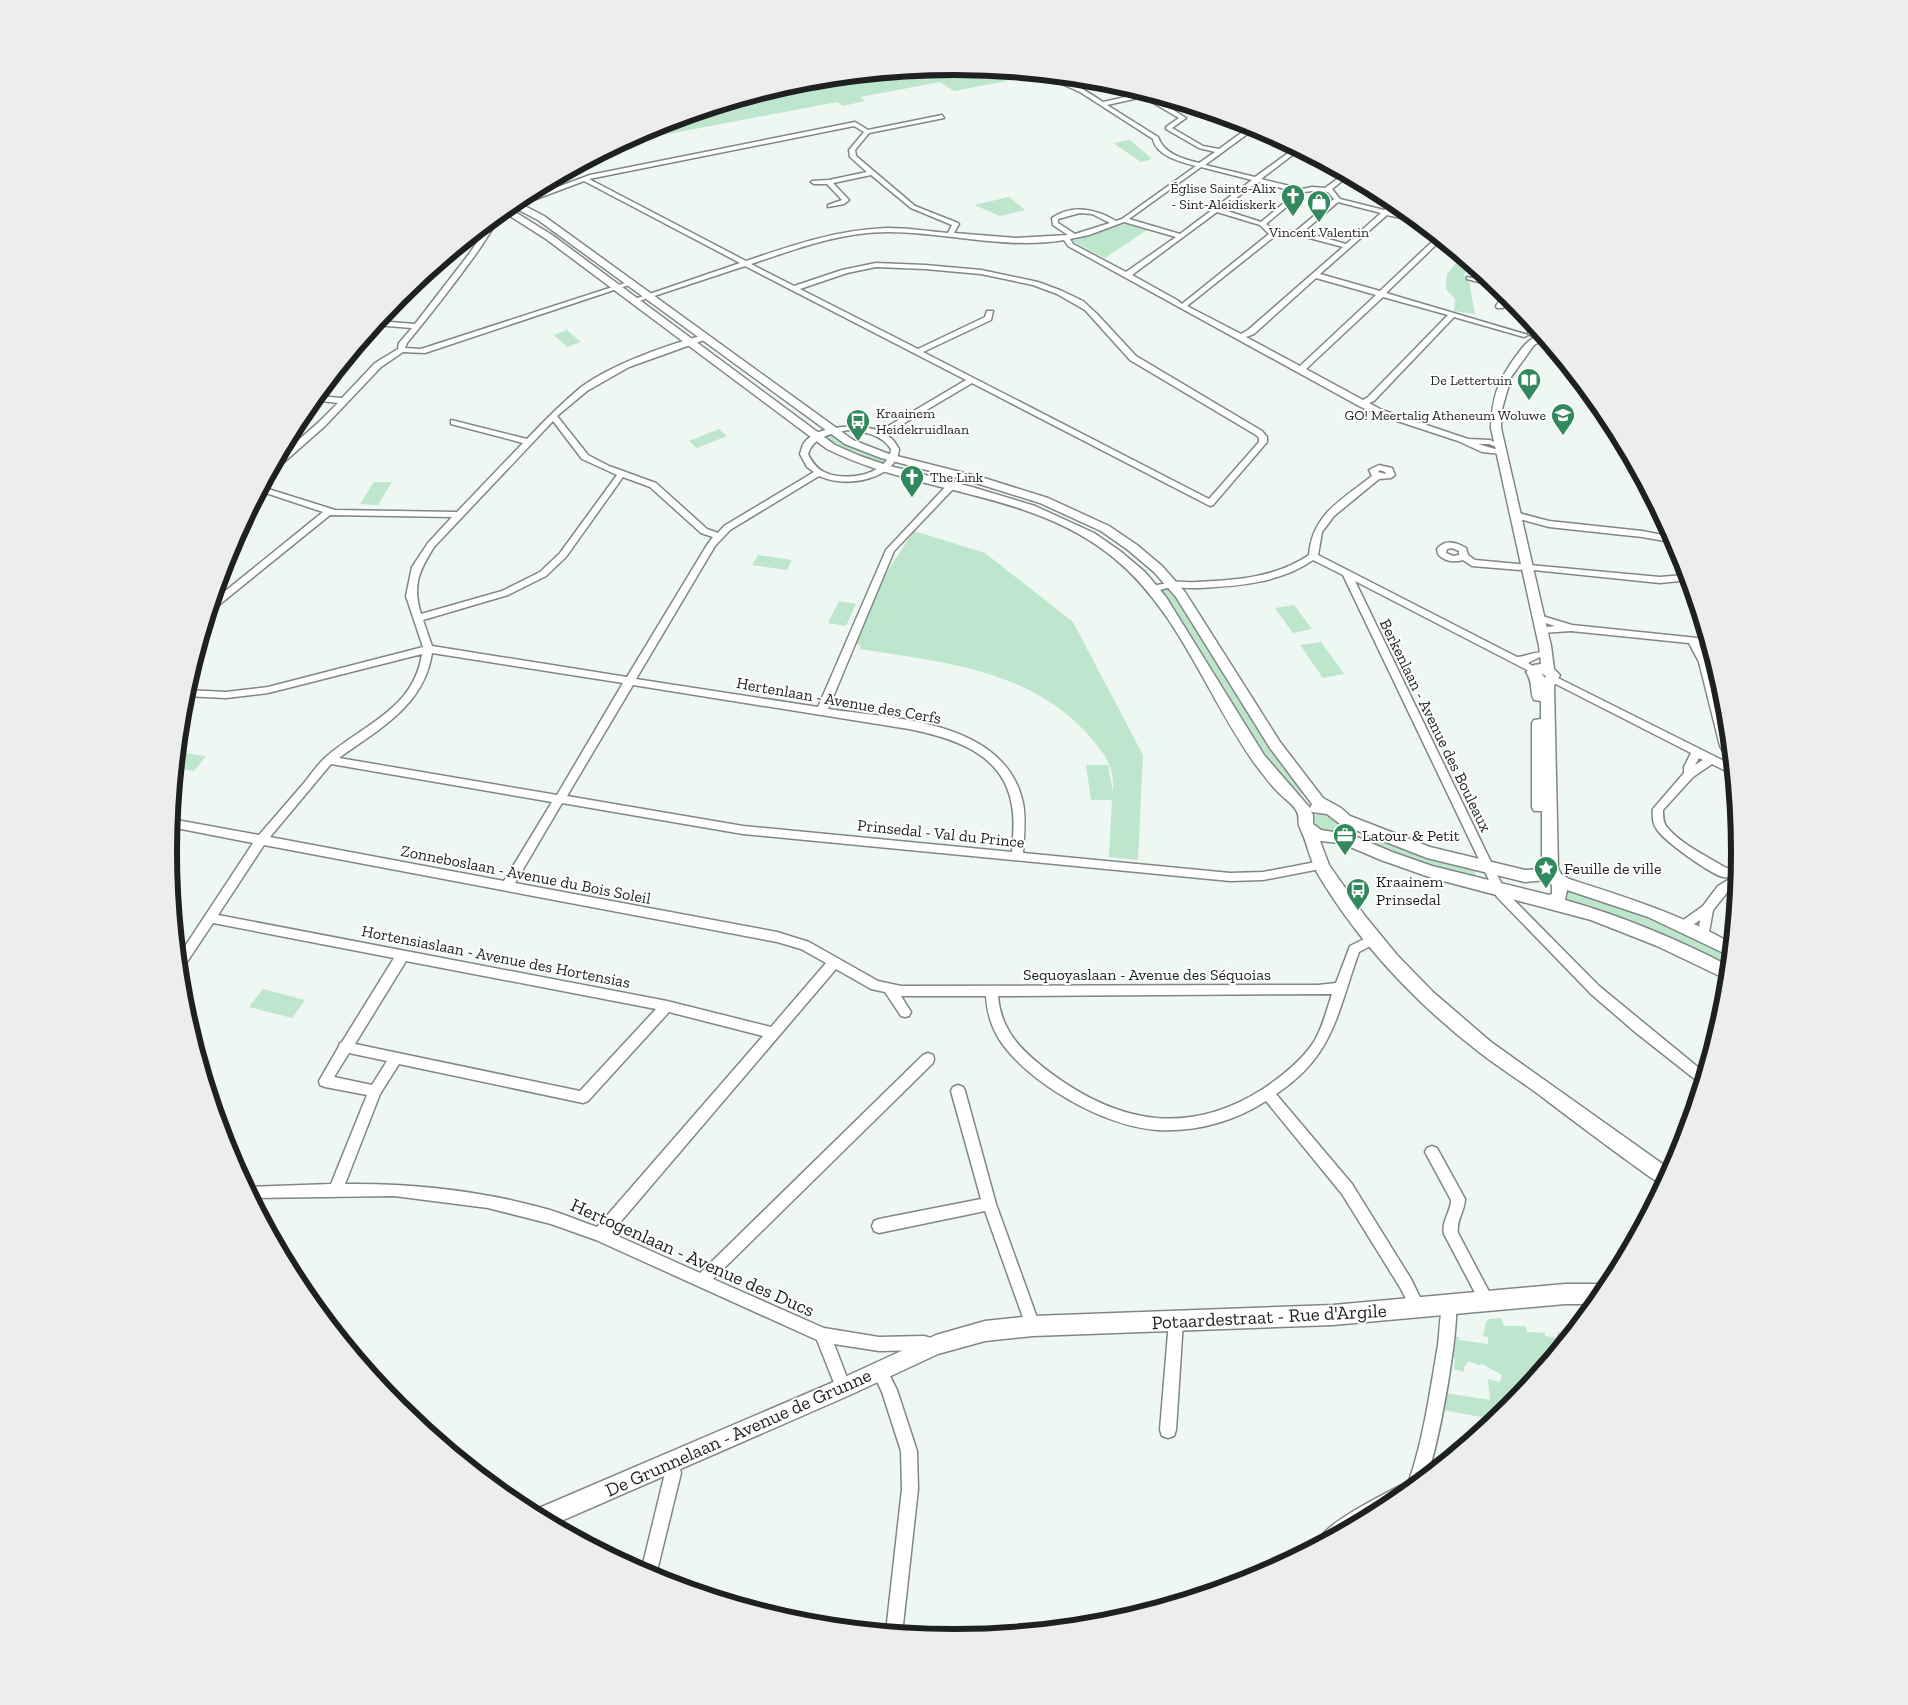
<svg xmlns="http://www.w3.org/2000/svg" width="1908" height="1705" viewBox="0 0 1908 1705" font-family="'Zilla Slab',serif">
	<rect width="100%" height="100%" fill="#eef7f2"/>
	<!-- green -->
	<path fill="#bde6cd" d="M954,66L999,71L996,72L1007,81L954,91L940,82L860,97L865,101L843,106L837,102L621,143L653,126L801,81Z
		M1130,140L1152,159L1141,162L1113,143Z
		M1009,197L1025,210L1000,216L974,205Z
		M1125,224L1147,230L1105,258L1071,241Z
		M1461,257L1470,264L1464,275L1469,281L1475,314L1454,311L1455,299L1446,289L1447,274Z
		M567,330L581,342L567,347L554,335Z
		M719,429L727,436L697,448L689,441Z
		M826,435H834L886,459L887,462L881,465L837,449L823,437Z
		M374,482H392L378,505L360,504Z
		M914,531L985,553L1073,622L1143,755L1138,860L1109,857L1112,800H1091L1086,765H1108L1113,792C1114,766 1106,756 1091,738C1033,669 941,662 859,649L861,645L854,644L886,573Z
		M758,555L792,560L787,570L752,565Z
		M1170,587L1307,792L1298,796L1279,780L1159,590Z
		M839,601L856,604L846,626L828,623Z
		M1294,605L1312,629L1293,633L1275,608Z
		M1321,642L1344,674L1323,678L1300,645Z
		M178,752L206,756L194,771L176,768Z
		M1320,813H1325L1338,821L1337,828C1328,835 1320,830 1313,824L1312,817Z
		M1376,835L1470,865L1482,883L1368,846Z
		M1565,886L1580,889L1703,938L1730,953L1729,970L1565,903L1566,894Z
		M263,989L305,1000L292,1018L249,1007Z
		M1501,1318L1504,1326H1523L1526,1327L1527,1332L1545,1333V1336L1557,1338V1332L1571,1334L1510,1409L1482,1431L1481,1417L1443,1410L1446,1393L1490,1400L1488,1379L1500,1382L1502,1375L1482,1364L1479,1365L1468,1361L1464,1367V1372L1454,1369L1455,1358L1452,1356L1456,1337H1459V1340L1488,1344V1337L1483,1336L1486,1322L1489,1319Z"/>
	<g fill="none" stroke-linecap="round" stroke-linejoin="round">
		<!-- street casing -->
		<g stroke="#808883" stroke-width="3">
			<path id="street" d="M1046,75C1066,77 1086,91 1103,102L1139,94L1134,89L1150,94L1149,95L1186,118L1172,128L1203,146L1219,149L1252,125L1257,127L1205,165L1255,177L1295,148L1299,150L1261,179L1302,189L1312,187L1325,188L1344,174L1348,176L1332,189L1340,199L1384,210L1394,202L1398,205L1390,212L1414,218L1420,222L1387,215L1320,274L1380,291L1437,237L1441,240L1386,293L1528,335L1524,337L1454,317L1374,401L1369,403L1382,410L1468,439L1490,440L1503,446L1499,448L1489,444H1478L1505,452L1501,454L1482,452L1458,441L1376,414L1359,406L1068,246L1064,240C1006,250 946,232 888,232C840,232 796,249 751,264L794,286L842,270L876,263L925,265L981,270L1038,282L1062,291L1083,301L1097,314L1136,356L1262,431L1267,437V442L1213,505L1210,506L972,383L886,434L894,441L899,449C897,475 860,484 838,481C832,481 825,478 819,476L730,530L715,546L636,679L818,707L886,550L949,483H955V487L894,551L828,709C895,719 1005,720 1023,803C1026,819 1024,837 1023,853L1230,873L1263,872L1321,861L1325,862L1327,865L1325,868L1263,880L1230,881L743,834L562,803L515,883L777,932L809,942L878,981L901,986L1318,985L1336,983L1350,946L1370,936H1378L1380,939L1378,942L1359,952C1337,1013 1334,1056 1276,1094L1352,1184L1411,1279L1425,1308L1423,1313L1418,1315L1413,1313L1401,1289L1342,1194L1266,1101C1233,1122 1196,1132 1157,1130C1106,1127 1027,1083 999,1039C991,1026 987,1012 986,996H901L911,1012L909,1016L905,1017L901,1016L885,992L871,989L836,969L611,1233L700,1273L923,1055L928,1053L933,1055L934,1059L933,1063L713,1279L824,1328L879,1337L924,1336L938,1340L940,1345L938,1350L933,1352L924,1350L879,1351L834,1344L851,1388L848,1393L843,1396L838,1393L817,1340L596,1240L551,1224L488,1208L394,1196L252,1198L245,1187L331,1184L367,1095L325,1087L320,1085L319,1081L338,1048L340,1043L342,1042L394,958L213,923L183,968L179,970L178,957L253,843L171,827V819L259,835C274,818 289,800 304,783C311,774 318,764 326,757C364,724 414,709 422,654L268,693L226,698L184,696L186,690L226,692L268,687L423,647L406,596L412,567L428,543L452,517L330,515L214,609L210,610L213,601L323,512L260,491L262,487L335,510L457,512L523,443L451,424V420L527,439C544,421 561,404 580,388C610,365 667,345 704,335L708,337L707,339L629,367L587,391L557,416L588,455L609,466L656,483L707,529L718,533L724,526L814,472L807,467L800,454C801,451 802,446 804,443C818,424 860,424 880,431L966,380L745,266L636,302H632V300L740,263L584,181L507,210C494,224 485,242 473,258C452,287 430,315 407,343L405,348L421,349L628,282H632V284L425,353L403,352L381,367L325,426L275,470H271L277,459L319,422L338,403L313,400L317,396L342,398L375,363L398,349L399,343L412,328L375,325L378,321L415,324L469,254L493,219L509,205L590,175L855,122L868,130L942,115L944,118L869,133L855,150L856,156L915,206L958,223L959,224L954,233L1016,238L1068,235L1053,225L1052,218C1072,204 1096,209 1116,221L1122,219L1196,166C1181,162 1156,156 1153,139L1080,92L1046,77ZM1143,97L1179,118L1166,127V129L1199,148L1215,152L1199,163C1183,159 1164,154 1158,137L1107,105ZM854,126L864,132L849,150L850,157L867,172L829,180L812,181L811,182L814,184H827L842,200L828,205V207L844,204L849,200L833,183L871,175L911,208L952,225L948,233C928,231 907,228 887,228C836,230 793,245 746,261L589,179ZM1201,167L1252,180L1180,234L1129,219ZM1258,182L1297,192L1261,222L1221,209ZM1312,191L1328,192L1334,199L1296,231L1275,232L1266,224L1304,192ZM1338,202L1381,213L1346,244L1303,232ZM1217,212L1260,225L1269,234L1182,304L1177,300L1132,275ZM1080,213L1092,214L1110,223L1075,234L1058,223V219ZM1124,222L1176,237L1126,272L1073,244L1070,239L1089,235ZM1298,235L1343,247L1248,330L1241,334L1187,306L1275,236ZM876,267L925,269L981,274L1033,285L1057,294L1085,310L1130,360L1256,435L1259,438V442L1209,499L923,352L991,320L993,311H987L985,317L918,349L800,289L847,273ZM1316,278L1376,295L1300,366L1246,337L1254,334ZM1383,297L1448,315L1368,397L1363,400L1306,369ZM553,421L582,459L617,475L560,553L540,572L502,591L421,614C412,585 419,571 434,547ZM848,430C865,432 881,434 891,449C888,476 844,482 824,472C816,468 812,462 808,454C814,436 831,434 848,430ZM623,477L650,487L701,533L713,537L707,545L627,677L432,646L423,620L508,595L546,576L566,557ZM432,653L623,683L557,795L339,758C379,729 424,706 432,653ZM633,685L909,729C953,738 1004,753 1012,806C1015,821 1013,836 1012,852L743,826L567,796ZM331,764L552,802L504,881L270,837ZM264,845L777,942L801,949L826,963L771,1027L667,1001L218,915ZM406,961L656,1009L580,1091L355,1044ZM1332,994C1327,1009 1323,1026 1315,1040C1303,1060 1282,1076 1263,1089C1189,1136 1120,1124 1052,1074C1024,1053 1001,1033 998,996ZM669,1012L763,1036L597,1227C582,1222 566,1215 550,1210C484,1191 414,1183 345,1184L380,1094L399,1064L583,1103L588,1101ZM349,1053L387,1061L372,1085L334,1077Z
				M1467,277L1492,282L1498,287L1467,279Z
				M1505,292L1509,296L1503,308H1497L1496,306Z
				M1379,465L1392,468L1395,475L1391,478L1379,479L1334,516L1322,532L1318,555L1517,657C1525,657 1535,651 1542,653L1544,655L1528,663L1539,670L1534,673L1531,672L1355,581L1505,891L1599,986L1705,1073L1701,1084L1635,1032L1591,994L1497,897L1343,575L1313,560C1280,583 1238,586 1199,588C1190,588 1183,588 1176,587C1169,587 1160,590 1153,592L1148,589L1150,587C1157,585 1165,583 1173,582C1180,581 1188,583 1196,582C1236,580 1275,578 1309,555C1312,514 1343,499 1372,476L1369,470ZM1380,470L1385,472L1386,474L1378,472Z
				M1515,512L1549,521L1642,531L1673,537L1681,554L1689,580L1660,583L1524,569L1520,570L1472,566L1463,560C1454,563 1444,561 1438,554L1437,549C1445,539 1456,542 1466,548L1468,555L1475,560L1660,577L1684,575L1665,541L1642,537L1549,527L1512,517L1511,515ZM1452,548L1459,551V555L1453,556L1446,553L1447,549Z
				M1539,615L1572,625L1707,639L1709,645L1699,644C1715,673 1728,726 1731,759L1727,758L1720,746L1699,662L1689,643L1571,631L1542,633L1537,630L1539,628L1555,626L1536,620V616Z
				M1552,675L1732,765V774L1712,764L1693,777L1663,810C1663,816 1663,821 1666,826C1680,844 1707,856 1726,868H1732L1739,870L1738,879C1732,877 1728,878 1723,877C1710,874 1666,842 1658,831C1653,825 1652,817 1653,809L1684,773V767L1691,753L1548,680L1547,678L1548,676ZM1699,758L1703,760L1695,765Z
				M1728,880L1732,881L1734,884L1713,910L1708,938H1700L1698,935L1700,920L1687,929H1679L1677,926L1679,923L1703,906L1718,886Z
				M958,1085L963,1087L965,1091L996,1204L1040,1326L1038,1331L1033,1333L1028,1331L1026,1326L985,1211L879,1233L874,1231L872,1226L874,1221L879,1219L981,1199L951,1091L953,1087Z
				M1432,1146L1437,1148L1465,1199C1465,1211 1456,1220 1458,1233L1494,1301L1492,1306L1487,1308L1482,1306L1444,1234C1441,1221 1451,1212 1451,1200L1425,1152L1427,1148Z
				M1450,1298L1455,1300C1462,1316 1437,1459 1426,1476C1424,1481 1416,1485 1412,1489C1384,1512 1353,1527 1320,1544L1319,1540C1326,1522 1389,1492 1409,1481C1424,1437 1430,1391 1438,1345C1440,1331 1439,1313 1445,1300Z
				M1176,1314L1181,1316L1183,1321L1176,1430L1174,1436L1168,1438L1162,1436L1160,1430L1169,1321L1171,1316Z
				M880,1363L885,1366L897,1390L917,1451L918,1489L902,1634L886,1632L902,1489L901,1451L882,1392L872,1371L875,1366Z
				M671,1454L677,1456L681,1473L655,1579L641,1572L665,1473L663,1462L665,1456Z"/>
		</g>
		<!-- secondary casing -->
		<g stroke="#808883" stroke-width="3">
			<path id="secondary" d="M515,204H521L544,216L853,440L889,454L984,478L1048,498L1109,526L1137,545L1162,566L1185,592L1280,742L1323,798L1341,808L1350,816L1430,847L1525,870L1542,869V811H1534L1532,807V723L1534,720L1541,719V701L1534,700C1529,690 1534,684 1526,672L1534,665L1541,664L1539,646L1491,428C1492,397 1498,381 1516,356C1522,348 1526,342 1535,337L1528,334V330L1538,331L1545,339L1534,345L1511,377L1502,409L1501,428L1551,646L1554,669L1560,675L1554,686L1558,868L1561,874L1569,879C1625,897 1680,914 1731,943L1730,956L1648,917L1567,890L1565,900C1622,916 1677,939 1729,966L1728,980L1657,946L1591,920L1432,878L1381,860L1341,843L1320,841L1329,865L1365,916L1397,955L1433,992L1491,1042L1671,1170L1663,1185C1650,1178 1638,1168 1625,1159C1598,1139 1572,1120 1546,1100C1524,1083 1501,1069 1479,1052C1417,1004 1360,944 1319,876C1309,859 1308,844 1300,828C1297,823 1300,817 1297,812C1294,805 1286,800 1281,795C1271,786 1263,774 1255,764C1207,697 1179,611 1114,558C1032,490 919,495 827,449L546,239L502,211L507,207L552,235L835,445L860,456L886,465L972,487L1035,506L1094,533L1120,551L1145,572L1166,597L1264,755L1310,808L1312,804L1270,748L1176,597L1154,572L1128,550L1101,531L1040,503L976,483L881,458L845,444L538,220L515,208ZM1541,673L1546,676L1545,678ZM1310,809L1312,812L1327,814L1340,824L1427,858L1525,882L1546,880L1552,885V894L1549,895L1432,866L1392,852L1352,835L1321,830L1313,824V815Z
				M1565,1284H1604L1609,1287L1596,1304H1565L1333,1325L1033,1336L985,1341L938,1354L850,1395L552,1525L531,1514L532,1511L836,1381L936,1335L985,1321L1033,1316L1333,1305Z"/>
		</g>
		<!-- street -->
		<use href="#street" fill="#fff" fill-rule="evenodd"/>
		<!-- secondary -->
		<use href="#secondary" fill="#fff" fill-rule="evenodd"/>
	</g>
	<!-- icons -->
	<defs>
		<g id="church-pin" transform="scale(1.25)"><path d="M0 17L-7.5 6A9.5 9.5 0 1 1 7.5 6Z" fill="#32895d" stroke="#fff"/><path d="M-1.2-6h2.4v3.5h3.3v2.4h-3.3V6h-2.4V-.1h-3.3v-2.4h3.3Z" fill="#fff"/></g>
		<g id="shop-pin" transform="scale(1.25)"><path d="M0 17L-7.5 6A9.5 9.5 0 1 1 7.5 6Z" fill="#32895d" stroke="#fff"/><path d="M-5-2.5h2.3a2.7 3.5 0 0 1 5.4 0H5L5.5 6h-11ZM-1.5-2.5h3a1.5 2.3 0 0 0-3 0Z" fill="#fff"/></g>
		<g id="library-pin" transform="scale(1.25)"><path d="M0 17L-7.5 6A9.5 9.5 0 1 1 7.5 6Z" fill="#32895d" stroke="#fff"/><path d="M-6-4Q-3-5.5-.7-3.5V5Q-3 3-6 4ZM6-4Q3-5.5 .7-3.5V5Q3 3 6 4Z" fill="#fff"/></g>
		<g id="school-pin" transform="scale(1.25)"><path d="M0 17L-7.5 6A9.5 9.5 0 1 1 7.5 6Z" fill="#32895d" stroke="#fff"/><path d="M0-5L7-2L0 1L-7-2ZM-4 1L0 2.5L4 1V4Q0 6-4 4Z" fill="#fff"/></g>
		<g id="bus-pin" transform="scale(1.25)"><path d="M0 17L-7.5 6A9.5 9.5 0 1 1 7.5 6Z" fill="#32895d" stroke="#fff"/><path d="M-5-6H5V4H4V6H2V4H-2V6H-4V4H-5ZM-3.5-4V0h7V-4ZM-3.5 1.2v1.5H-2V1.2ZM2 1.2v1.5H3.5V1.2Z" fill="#fff"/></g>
		<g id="office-pin" transform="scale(1.25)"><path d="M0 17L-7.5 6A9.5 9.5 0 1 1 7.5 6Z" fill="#32895d" stroke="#fff"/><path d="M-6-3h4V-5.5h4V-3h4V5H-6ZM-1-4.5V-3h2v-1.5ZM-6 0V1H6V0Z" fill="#fff"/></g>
		<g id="sight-pin" transform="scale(1.25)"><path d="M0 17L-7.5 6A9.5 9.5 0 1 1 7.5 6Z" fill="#32895d" stroke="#fff"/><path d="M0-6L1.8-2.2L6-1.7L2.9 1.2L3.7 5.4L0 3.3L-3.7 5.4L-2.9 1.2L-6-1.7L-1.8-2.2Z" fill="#fff"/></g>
	</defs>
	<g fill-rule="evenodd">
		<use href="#church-pin" x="1293" y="196"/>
		<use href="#shop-pin" x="1319" y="202"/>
		<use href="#library-pin" x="1529" y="380"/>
		<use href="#school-pin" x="1563" y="415"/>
		<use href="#bus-pin" x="858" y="421"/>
		<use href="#church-pin" x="912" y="477"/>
		<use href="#office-pin" x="1345" y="835"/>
		<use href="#sight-pin" x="1546" y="868"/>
		<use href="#bus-pin" x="1358" y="890"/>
	</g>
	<g text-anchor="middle" stroke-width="4" stroke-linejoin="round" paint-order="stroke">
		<!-- far-poi labels -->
		<g font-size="14" fill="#1e211f" stroke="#fff" text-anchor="end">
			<text x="1276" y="193">Église Sainte-Alix<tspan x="1276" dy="16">- Sint-Aleidiskerk</tspan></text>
			<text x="1319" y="237" text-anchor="middle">Vincent Valentin</text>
			<text x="1512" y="385">De Lettertuin</text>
			<text x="876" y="418" text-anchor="start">Kraainem<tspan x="876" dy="16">Heidekruidlaan</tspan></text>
			<text x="1546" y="420">GO! Meertalig Atheneum Woluwe</text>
			<text x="930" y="482" text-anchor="start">The Link</text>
		</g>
		<!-- street labels -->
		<g font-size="16" fill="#1e211f" stroke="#fff">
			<text transform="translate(839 700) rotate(10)" y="6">Hertenlaan - Avenue des Cerfs</text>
			<text transform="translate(1436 725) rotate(64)" y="6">Berkenlaan - Avenue des Bouleaux</text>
			<text transform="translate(941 833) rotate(6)" y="6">Prinsedal - Val du Prince</text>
			<text transform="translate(526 874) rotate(11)" y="6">Zonneboslaan - Avenue du Bois Soleil</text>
			<text transform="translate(496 956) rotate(11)" y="6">Hortensiaslaan - Avenue des Hortensias</text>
			<text x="1147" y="980">Sequoyaslaan - Avenue des Séquoias</text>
		</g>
		<!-- poi labels -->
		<g font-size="16" fill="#1e211f" stroke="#fff" text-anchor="start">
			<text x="1362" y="841">Latour &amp; Petit</text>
			<text x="1564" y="874">Feuille de ville</text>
			<text x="1376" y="887">Kraainem<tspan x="1376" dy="18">Prinsedal</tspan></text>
		</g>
		<!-- near-street labels -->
		<g font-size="19" fill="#1e211f" stroke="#fff">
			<text transform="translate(693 1257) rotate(24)" y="7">Hertogenlaan - Avenue des Ducs</text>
			<text transform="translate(1269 1316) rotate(-3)" y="7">Potaardestraat - Rue d'Argile</text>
			<text transform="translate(738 1432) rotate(-24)" y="7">De Grunnelaan - Avenue de Grunne</text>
		</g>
	</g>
	<!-- crop -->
	<path d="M0 0H1908V1705H0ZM177 852a777 777 0 1 1 1554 0a777 777 0 1 1-1554 0Z" fill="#ededed" fill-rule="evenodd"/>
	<path fill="none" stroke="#1e211f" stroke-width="6" d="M177 852a777 777 0 1 1 1554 0a777 777 0 1 1-1554 0Z"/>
</svg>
